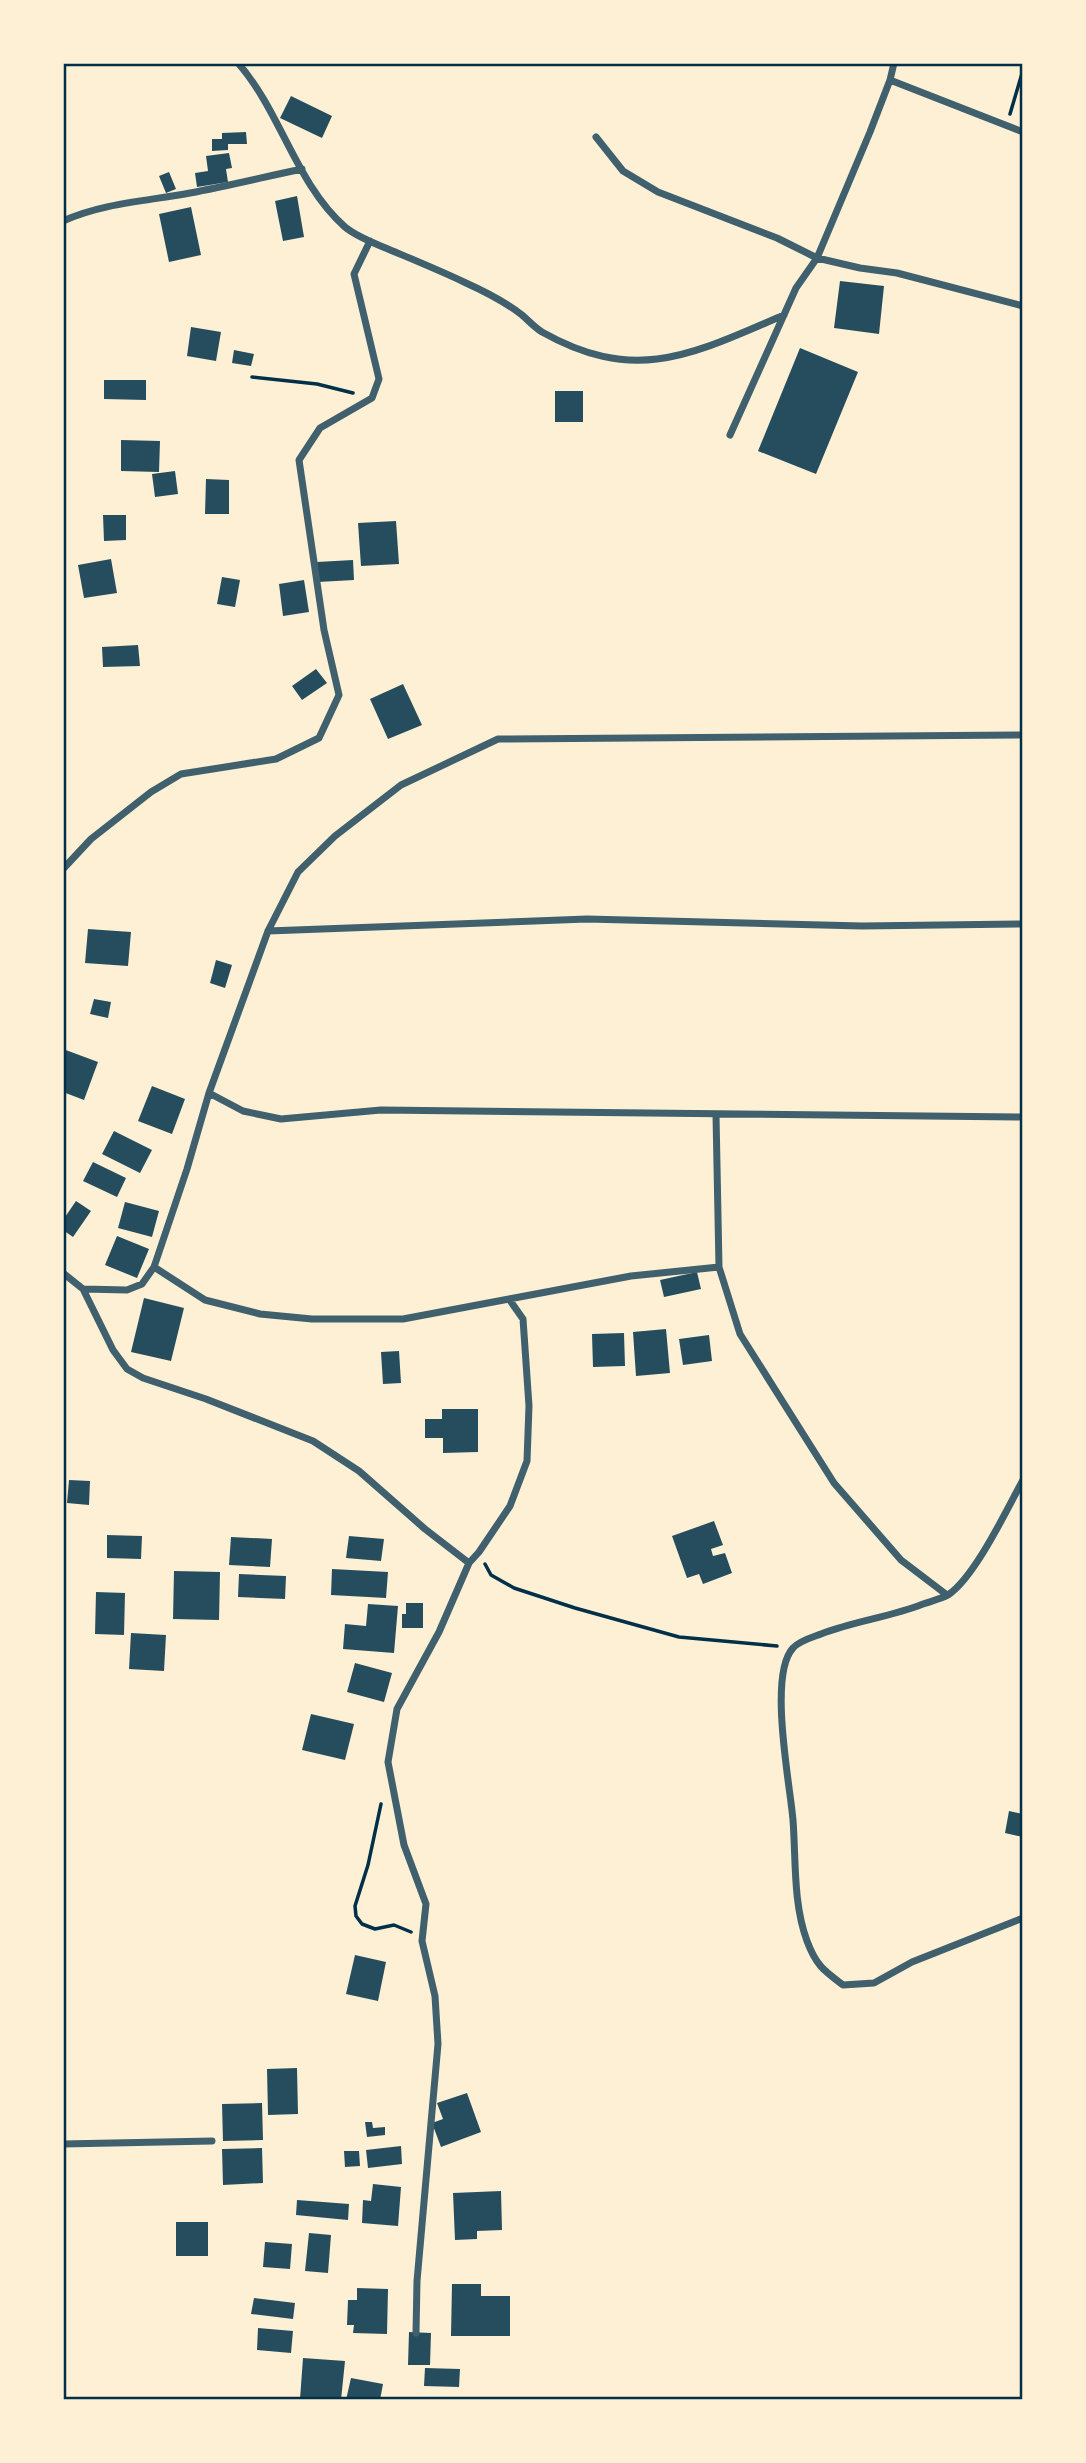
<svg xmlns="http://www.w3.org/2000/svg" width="1086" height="2463" viewBox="0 0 1086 2463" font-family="'PT Sans Narrow',sans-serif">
	<rect width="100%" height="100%" fill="#fdf0d5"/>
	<!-- building -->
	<path fill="#264d5e" d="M291,96L332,116L322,138L280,118Z
		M246,132L247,144H228V150L212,151V139H222V133Z
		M229,153L232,168L226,169L228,182L197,187L195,173L208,171L206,156Z
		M169,172L176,189L166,193L159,176Z
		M297,196L304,237L283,241L275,201Z
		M191,207L201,255L169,262L159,214Z
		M840,281L884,286L879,334L834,328Z
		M191,327L221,332L216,361L187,356Z
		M800,348L858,372L816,474L758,451Z
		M234,350L254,354L251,366L232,363Z
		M104,380H146V400L104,399Z
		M555,391H583V422H555Z
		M121,440L160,441L159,472L121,471Z
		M175,471L178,494L155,497L152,474Z
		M206,479L229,480V514H205Z
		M103,515H126V540L104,541Z
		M396,521L399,564L361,566L358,523Z
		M111,559L117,593L84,598L78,565Z
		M353,560L354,580L318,582L317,562Z
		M222,577L240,580L235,607L217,604Z
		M304,580L309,612L283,616L279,584Z
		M138,645L140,666L103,667L102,647Z
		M316,669L327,683L302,700L292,686Z
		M403,684L422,725L388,739L370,699Z
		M88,929L131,932L128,966L85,963Z
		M216,960L232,965L225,988L210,983Z
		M94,999L111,1002L108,1018L90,1014Z
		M63,1049L98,1062L84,1100L63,1092Z
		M152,1086L185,1099L172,1134L138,1121Z
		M114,1131L152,1150L140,1173L102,1154Z
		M93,1162L126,1178L117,1197L83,1181Z
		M76,1201L91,1211L73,1237L63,1230V1220Z
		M125,1202L159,1211L152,1237L118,1228Z
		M117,1236L149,1249L137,1278L105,1265Z
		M697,1272L701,1289L664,1297L660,1280Z
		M144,1298L184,1308L171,1361L131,1352Z
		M666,1329L670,1373L636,1376L633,1332Z
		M624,1333L625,1366L593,1367L592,1334Z
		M709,1335L712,1361L683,1365L679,1339Z
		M399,1351L401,1383L383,1384L381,1352Z
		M442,1409H478V1452L443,1453V1438H425V1419H442Z
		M69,1480L90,1481L89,1505L67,1503Z
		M714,1521L723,1545L711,1549L713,1556L725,1553L732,1573L703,1584L699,1574L687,1578L672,1536Z
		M107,1535L142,1536L141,1559L107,1558Z
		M349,1536L384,1539L381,1561L346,1558Z
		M231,1537L272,1539L270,1567L229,1565Z
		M332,1569L388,1572L386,1598L331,1595Z
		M174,1571L220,1572L219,1620L173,1619Z
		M239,1574L286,1576L285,1599L238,1597Z
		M96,1592L125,1593L124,1635L95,1634Z
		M406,1603H423V1628H402V1614H406Z
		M368,1604L398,1606L394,1653L343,1649L345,1624L366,1626Z
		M131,1633L166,1635L164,1671L129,1669Z
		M355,1663L392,1673L384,1702L347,1692Z
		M311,1714L354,1724L345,1760L302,1750Z
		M1009,1811L1023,1814V1837L1005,1833Z
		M355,1955L386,1962L378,2001L346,1994Z
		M297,2068L298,2114L268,2115L267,2069Z
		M467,2093L481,2132L441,2147L432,2123L443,2119L437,2103Z
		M262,2103L263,2140L223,2141L222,2104Z
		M365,2122H372L373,2128L385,2127V2135L367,2137Z
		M401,2146L402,2164L368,2168L366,2150Z
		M262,2148L263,2183L223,2185L222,2149Z
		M344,2151H359L360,2166L345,2167Z
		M373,2184L401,2187L398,2226L362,2223L363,2200L371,2201Z
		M501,2191L502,2230L477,2231V2239L455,2240L453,2193Z
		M297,2200L349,2204L348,2220L296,2215Z
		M176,2222H208V2256H176Z
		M309,2233L331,2235L328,2273L305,2271Z
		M265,2242L292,2244L290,2269L263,2267Z
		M452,2284H481V2296H510V2336H451Z
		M357,2288L388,2289L387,2334L353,2333L354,2325H347L348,2300H357Z
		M254,2298L295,2303L293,2319L251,2314Z
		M258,2328L293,2331L291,2353L257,2350Z
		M409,2332L431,2333L430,2365H408Z
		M303,2358L345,2361L341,2400L300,2399Z
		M425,2368L460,2369L459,2387L424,2386Z
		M351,2378L383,2384L380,2400H346Z"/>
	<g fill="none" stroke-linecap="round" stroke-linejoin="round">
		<!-- path -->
		<path stroke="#003049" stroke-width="3.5" d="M1010,114L1023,70
			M252,377L317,384L353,393
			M485,1564L491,1575L514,1588L575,1608L679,1637L777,1646
			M381,1804L368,1865L355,1906L356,1916L362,1924L375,1929L394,1925L411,1932"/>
		<!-- minor -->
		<path stroke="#3f606c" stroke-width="7" d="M238,63C281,112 296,184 345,227C357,237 374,243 388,249C414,260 441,271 466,283C486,292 504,301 522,315C528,320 534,327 542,332C636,385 693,354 784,315
			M890,80L1023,132
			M596,137L623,171L658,192L777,238L817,258L860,268L897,273L1023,306
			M63,221C103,203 147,201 190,193C227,186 264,177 302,169
			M730,435L796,288L817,258L825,239L870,132L890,80L894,63
			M63,869L91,839L151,792L181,774L276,759L319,738L339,695L324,630L299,460L320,428L372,398L379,379L354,274L370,241
			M268,931L587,919L862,926L1023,924
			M209,1093L243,1111L281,1119L381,1110L1023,1117
			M716,1115L719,1267L740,1334L834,1483L901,1560L947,1595
			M154,1267L205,1300L260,1314L312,1319H403L509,1299L523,1319L529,1406L527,1461L510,1506L479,1552L469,1563L439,1632L397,1709L388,1762L404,1845L426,1904L422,1941L435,1996L438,2044L417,2281L416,2333
			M63,1273L83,1289L113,1350L127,1369L143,1378L206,1399L313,1441L359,1471L425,1529L469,1563
			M83,1289L127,1290L142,1284L154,1267L187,1169L209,1093L268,931L298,872L335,836L401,785L498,739L1023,735
			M509,1299L631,1276L719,1267
			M1023,1480C1007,1509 975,1577 948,1595C941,1599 931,1601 923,1604C890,1617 855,1621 821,1634C813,1637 799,1641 793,1648C768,1675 790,1784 793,1820C796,1860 793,1903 807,1941C816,1965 823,1970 843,1985L874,1983L912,1962L1023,1918
			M63,2144L212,2141"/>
	</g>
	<!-- border -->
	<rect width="1086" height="2463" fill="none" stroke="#fdf0d5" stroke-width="130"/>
	<rect x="65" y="65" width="956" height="2333" fill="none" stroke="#003049" stroke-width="2.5"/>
</svg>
